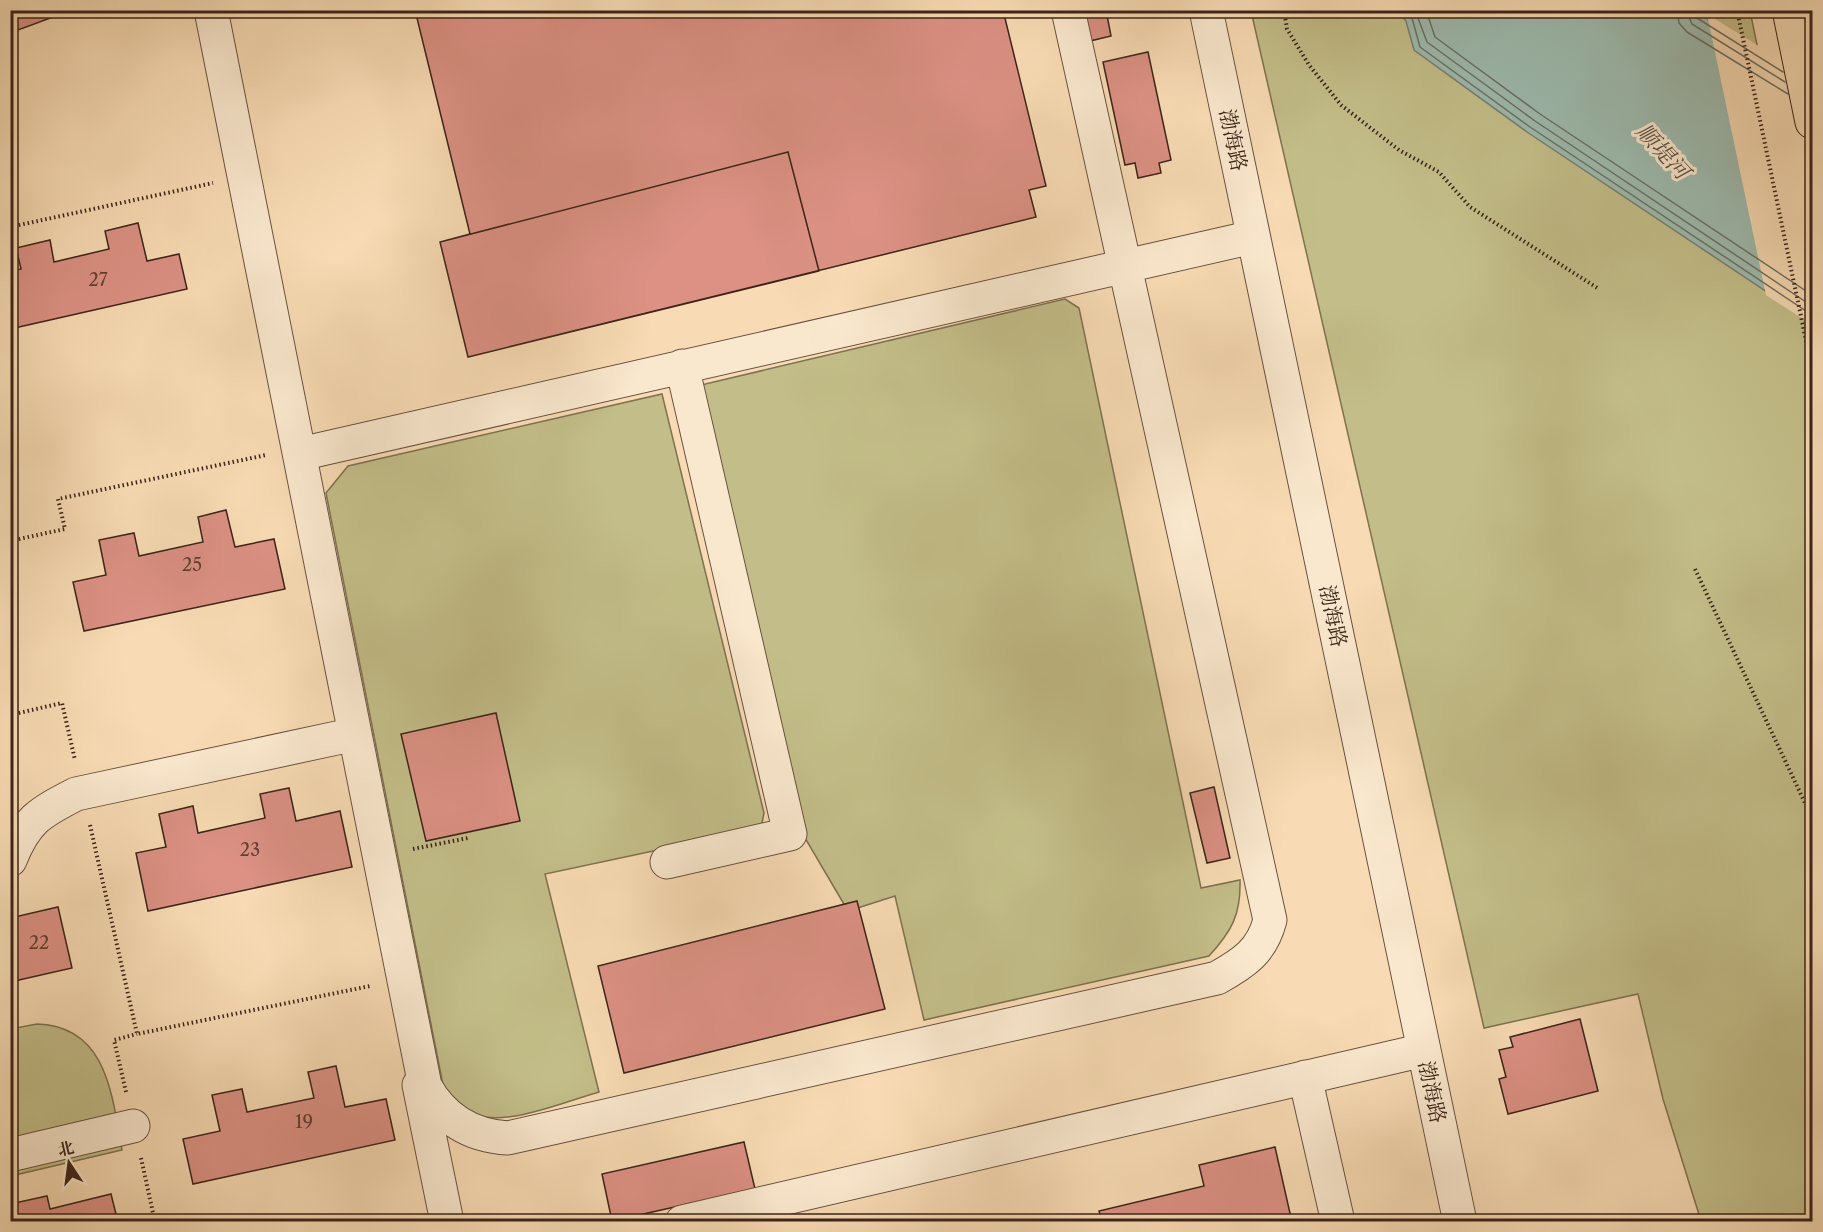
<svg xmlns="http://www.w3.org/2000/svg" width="1823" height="1232" viewBox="0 0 1823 1232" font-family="'Libre Caslon Text','Noto Serif SC',serif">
	<rect width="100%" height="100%" fill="#f8dbb4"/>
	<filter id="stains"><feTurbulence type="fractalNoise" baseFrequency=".00333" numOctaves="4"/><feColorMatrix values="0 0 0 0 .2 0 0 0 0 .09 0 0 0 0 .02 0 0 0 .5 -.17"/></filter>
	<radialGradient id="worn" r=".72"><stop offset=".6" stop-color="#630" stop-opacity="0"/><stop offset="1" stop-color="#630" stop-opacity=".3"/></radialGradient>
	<!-- green -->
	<path fill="#c3be89" stroke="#7f7151" stroke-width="1.5" d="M1251,11H1750L1812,310V1221H1701L1663,1099L1638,994L1484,1028Z
		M1065,299L1079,308L1201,888L1240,880C1241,914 1232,931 1209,956L924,1020L895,896L848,911L805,838L701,385Z
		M662,394L764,813L761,828L545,874L599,1092C567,1101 508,1126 477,1115C465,1111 453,1100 444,1090L326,493L348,466Z
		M37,1024C107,1026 112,1095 122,1150L11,1176L10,1029Z"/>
	<!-- water -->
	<path fill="#9dbbaf" stroke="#767f73" stroke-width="1.5" d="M1398,11H1695L1812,83V322L1527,132L1414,50L1406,21Z"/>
	<!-- pier -->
	<path fill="#f8dbb4" d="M1707,14L1812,79V325L1766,295Z"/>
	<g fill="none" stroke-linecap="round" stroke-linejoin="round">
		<!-- shore -->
		<path stroke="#6c7064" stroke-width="1.5" d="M1406,10L1412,18L1420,47L1530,127L1812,315
			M1415,10L1427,42L1535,121L1812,306
			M1426,10L1435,37L1540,114L1812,295
			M1677,10L1679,23L1687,32L1788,94
			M1686,10L1692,24L1785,82
			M1693,10L1697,18L1783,72"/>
	</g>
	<!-- building -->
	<path fill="#dc9184" stroke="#3b2419" stroke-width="1.5" d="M10,10H72L10,33Z
		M415,10H1003L1046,186L1029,190L1036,217L468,357L440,242L470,234Z
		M1083,10H1106L1111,36L1090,41Z
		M1148,52L1171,160L1159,163L1161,173L1138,178L1135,163L1125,165L1103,62Z
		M788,152L819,271L468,357L440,242Z
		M138,223L147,261L179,254L187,289L10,329V271L21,269L16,248L50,240L54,262L109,249L105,231Z
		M226,510L235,547L274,539L285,589L84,631L73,582L106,575L99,540L134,533L139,556L203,542L198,517Z
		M496,713L520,821L426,841L401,734Z
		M1214,787L1230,858L1207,863L1190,793Z
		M289,788L296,821L340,811L352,867L148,911L136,853L166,847L159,814L193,806L198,833L265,818L260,794Z
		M857,901L885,1009L624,1073L598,966Z
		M58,907L72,968L10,982V918Z
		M1580,1019L1598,1091L1508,1114L1499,1079L1506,1077L1499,1050L1513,1047L1510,1037Z
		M336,1066L345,1107L386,1099L395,1140L193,1184L183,1139L220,1131L212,1095L242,1089L247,1112L314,1098L308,1072Z
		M744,1142L755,1189L612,1221L602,1174Z
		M1275,1147L1292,1222H1102L1099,1211L1204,1186L1199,1165Z
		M111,1194L118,1222H10V1204L47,1196L50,1209Z"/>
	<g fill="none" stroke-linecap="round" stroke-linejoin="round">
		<!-- minor casing -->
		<g stroke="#6a5240" stroke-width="35">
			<path id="minor" d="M211,10L425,1086C443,1119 471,1136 508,1138L1217,978C1244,963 1262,951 1270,920L1068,10
				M1206,10L1460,1222
				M300,454L1253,237
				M10,860C26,820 39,813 76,794L346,736
				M667,862L790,834L682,366
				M1305,1077L1338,1222
				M419,1085L447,1222
				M10,1155L133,1126
				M682,1222L1424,1050"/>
		</g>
		<!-- major casing -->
		<g stroke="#3b2419" stroke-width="35">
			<path id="major" d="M1789,10L1812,122"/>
		</g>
		<!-- path -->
		<path stroke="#3b2419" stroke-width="4" stroke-dasharray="1.5 3" stroke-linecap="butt" d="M1284,10L1287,29L1309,65L1341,105L1399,150L1439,172L1470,207L1599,289
			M1737,10L1812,369
			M10,227L213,183
			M10,541L65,529L58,499L266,455
			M1695,569L1812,818
			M10,715L62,703L75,760
			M90,825L137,1034L370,986
			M413,849L468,838
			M126,1092L114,1040L137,1034
			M141,1158L155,1222"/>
		<!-- minor -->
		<use href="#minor" stroke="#fae8ce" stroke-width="33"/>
		<!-- major -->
		<use href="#major" stroke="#f8dbb4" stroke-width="33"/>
	</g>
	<g text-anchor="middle" stroke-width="6" stroke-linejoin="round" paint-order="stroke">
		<!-- number labels -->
		<g font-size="18" fill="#633f34">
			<text x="98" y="286">27</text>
			<text x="192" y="571">25</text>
			<text x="250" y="856">23</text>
			<text x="39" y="949">22</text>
			<text x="304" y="1128">19</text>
		</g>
		<!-- street labels -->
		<g font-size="21" fill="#3b2419" stroke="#fae8ce">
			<text transform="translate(1233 140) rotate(78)" y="7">渤海路</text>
			<text transform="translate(1333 616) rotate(78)" y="7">渤海路</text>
			<text transform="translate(1432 1092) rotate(78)" y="7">渤海路</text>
		</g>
		<!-- water labels -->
		<g font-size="22" font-style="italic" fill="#585146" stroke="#fae8ce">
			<text transform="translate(1663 151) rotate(47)" y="8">顺堤河</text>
		</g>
	</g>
	<!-- margin -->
	<rect width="1823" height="1232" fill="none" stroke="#f8dbb4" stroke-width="36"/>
	<rect x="12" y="12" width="1799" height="1208" fill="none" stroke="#3b2419" stroke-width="3"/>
	<rect x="18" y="18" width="1787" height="1196" fill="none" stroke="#3b2419" stroke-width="1.5"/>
	<!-- north arrow -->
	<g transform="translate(69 1163) rotate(347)" stroke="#fae8ce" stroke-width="4.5" paint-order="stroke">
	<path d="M0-4.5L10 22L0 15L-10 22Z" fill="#3b2419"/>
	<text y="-9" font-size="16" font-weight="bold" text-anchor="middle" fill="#3b2419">北</text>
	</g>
	<rect width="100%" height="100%" filter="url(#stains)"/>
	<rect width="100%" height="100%" fill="url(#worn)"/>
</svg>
